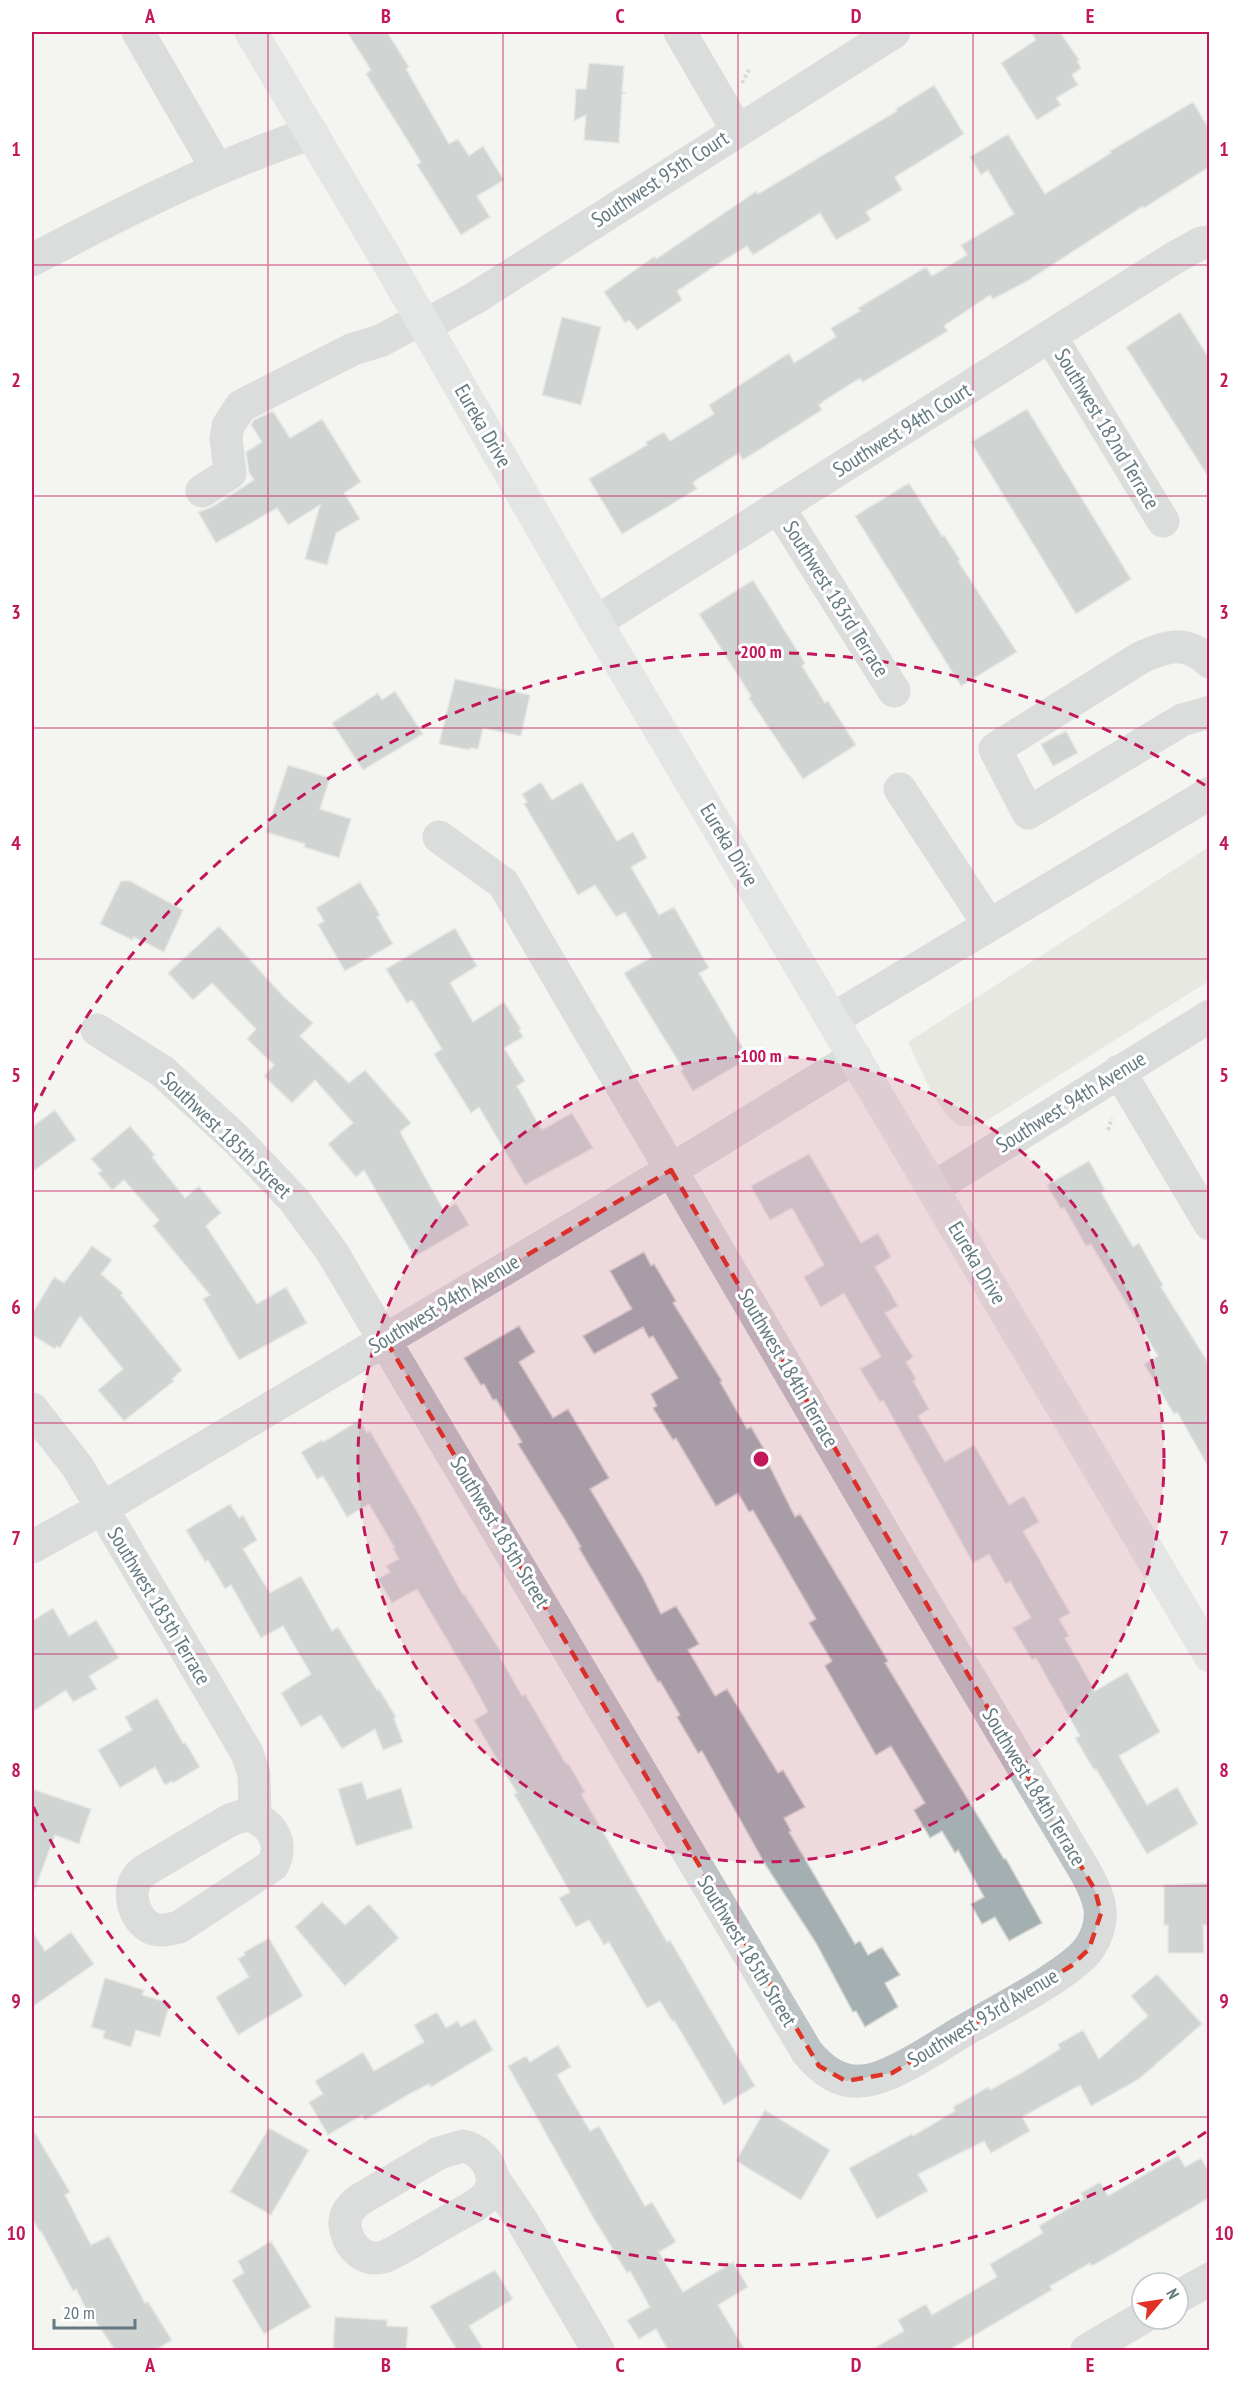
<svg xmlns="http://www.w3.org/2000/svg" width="1241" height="2382" viewBox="0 0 1241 2382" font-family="'PT Sans Narrow',sans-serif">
	<rect width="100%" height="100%" fill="#f4f4f0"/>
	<!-- green -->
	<path fill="#d4d9cf" d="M1209,847V981L986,1121C977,1124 968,1129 959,1125C939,1116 918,1063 908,1042Z"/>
	<!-- building -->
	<path fill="#a4afb2" stroke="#d5d5d3" stroke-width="1.5" d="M347,32H387L409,67L406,69L449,144L458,139L469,156L483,146L504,180L477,196L490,217L461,235L417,165L421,162L366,74L371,70Z
		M1031,32H1060L1079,60L1077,61L1081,68L1072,75L1078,85L1056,98L1061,105L1037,120L1001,63L1036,40Z
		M589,63L624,66L622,92L626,93L622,94L619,143L584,140L586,115L574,121L576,89H586Z
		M934,85L964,134L895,177L902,190L866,212L871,220L836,240L820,213L753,255L747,246L718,264L677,291L682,300L637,330L629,320L625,323L604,292L655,256L656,259L757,191L758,194L897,111L896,109Z
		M1193,102L1209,129V167L1144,208L1143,206L1029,280L993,299L990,295L944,326L948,331L863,382L860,378L825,400L819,405L822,410L743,460L739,453L699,478L693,483L697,489L622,534L589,479L647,445L646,442L664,432L670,441L714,414L709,405L789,353L794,363L836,337L831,328L860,311L858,308L926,267L932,276L967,255L961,245L1014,214L988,170L981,175L970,157L1008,134L1045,194L1111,153L1110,151Z
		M1180,312L1209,358V478L1126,347Z
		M562,317L601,327L581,405L542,395Z
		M1027,409L1131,579L1076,614L971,442Z
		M273,411L290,438L322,419L361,482L344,493L360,519L336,533L327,565L305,559L320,505L288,525L277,508L216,543L198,512L212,507L254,480L249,472L246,452L262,442L251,425L254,420Z
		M909,483L942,536L944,535L960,560L958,561L1017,652L961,686L855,516Z
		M753,580L805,663L802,666L825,703L828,701L856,745L803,779L749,698L751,696L699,614Z
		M455,679L530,695L521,736L483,728L478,749L470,748L469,750L439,744Z
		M395,691L423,734L363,770L332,723L378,693L382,700Z
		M1066,731L1078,753L1053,766L1041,744Z
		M288,765L330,778L320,809L351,819L339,858L304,847L305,844L266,832Z
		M541,782L552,800L582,782L617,841L633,832L647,858L631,867L659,915L674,907L709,968L699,973L749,1058L693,1091L681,1071L683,1069L624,973L652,957L625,912L616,917L595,885L578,895L524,804L527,802L522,794Z
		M121,881H130L183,910L164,952L134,937L132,940L100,924Z
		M360,882L380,915L377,917L393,944L345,971L318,925L324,921L316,908Z
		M219,926L284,997L313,1023L300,1036L349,1083L365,1070L411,1123L400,1132L444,1211L456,1203L469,1225L414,1257L364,1170L356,1177L328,1144L353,1123L315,1080L292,1103L264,1076L274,1065L247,1039L256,1029L212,983L193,1000L168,973Z
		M455,928L477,966L450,983L473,1022L504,1002L521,1029L519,1030L523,1037L504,1048L525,1081L517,1086L542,1130L572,1113L593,1148L525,1185L479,1107L471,1113L434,1054L442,1049L412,1000L407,1003L386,969Z
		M55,1110L76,1140L32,1172V1127Z
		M130,1126L155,1155L152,1157L185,1198L199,1186L221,1213L206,1226L257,1304L286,1287L307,1323L239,1360L203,1299L210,1295L153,1226L159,1220L124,1180L112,1190L98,1173L102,1171L91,1159Z
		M809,1154L861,1243L878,1233L891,1257L875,1267L898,1306L885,1313L913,1357L906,1362L916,1379L913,1381L929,1409L918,1416L945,1462L974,1445L1009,1505L1024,1496L1039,1522L1023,1531L1070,1613L1059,1619L1069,1636L1065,1638L1095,1691L1127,1672L1160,1732L1119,1756L1147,1805L1177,1787L1198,1824L1147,1854L1096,1769L1094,1770L1075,1738L1080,1736L1036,1658L1032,1660L1013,1628L1031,1618L1010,1581L1006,1584L989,1554L973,1563L883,1400L880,1402L860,1369L881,1357L844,1293L821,1307L804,1277L824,1265L792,1208L770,1220L751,1186Z
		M1089,1161L1105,1190L1101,1192L1133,1247L1139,1243L1163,1285L1161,1287L1209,1364V1468L1177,1412L1174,1414L1144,1364L1158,1356L1091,1244L1086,1246L1064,1207L1061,1209L1047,1185Z
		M92,1246L112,1260L101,1274L123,1293L121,1295L182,1370L172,1379L174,1381L124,1421L98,1390L123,1369L80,1316L60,1348L57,1346L55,1349L32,1335V1314L54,1277L64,1283Z
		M644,1252L651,1266L654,1264L676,1301L673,1303L722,1381L720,1382L747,1429L751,1427L768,1456L765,1457L795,1517L800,1514L888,1661L885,1663L1004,1859H1006L1042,1923L1009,1941L995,1917L982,1924L971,1904L984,1897L958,1850L955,1853L942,1831L930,1838L914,1810L925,1803L891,1746L876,1755L825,1666L832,1661L809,1623L816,1619L753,1510L749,1512L738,1493L716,1506L676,1438L673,1440L653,1408L657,1406L651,1394L678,1378L653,1336L649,1338L643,1327L594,1354L583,1336L632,1309L610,1271Z
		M519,1326L535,1352L519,1362L553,1418L568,1409L609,1478L590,1489L642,1576L661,1614L676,1606L699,1644L688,1650L715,1696L727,1689L778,1773L783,1770L805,1807L784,1818L791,1831L789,1832L855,1944L860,1941L868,1955L882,1947L900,1975L885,1983L898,2007L865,2027L856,2011L853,2012L816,1943L765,1864L702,1751L698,1753L677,1717L680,1715L660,1681L658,1682L579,1548L581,1547L573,1533L518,1444L522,1442L496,1399L493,1400L484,1384L481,1385L464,1358Z
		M360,1420L367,1433L370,1431L416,1510L463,1595L464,1594L503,1655L500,1657L522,1696L525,1694L566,1764L568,1763L585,1792L581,1794L667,1942L670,1940L755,2086L724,2105L674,2020L672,2021L660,2001L647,2008L609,1942L604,1945L589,1920L576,1927L559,1898L570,1892L514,1794L517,1793L474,1720L488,1712L471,1680L417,1589L392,1603L378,1579L390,1572L386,1566L399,1559L393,1549L395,1548L369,1504L347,1517L323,1476L317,1479L301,1452L322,1440L323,1442Z
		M230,1504L239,1518L243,1515L257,1540L243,1549L270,1593L301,1576L332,1631L338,1627L377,1690L379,1689L396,1717L394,1718L403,1742L383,1750L375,1729L342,1749L321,1715L301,1727L281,1693L311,1674L283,1626L261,1638L231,1585L225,1589L208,1560L205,1562L186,1530Z
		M53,1608L69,1636L96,1620L119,1658L89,1676L97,1689L73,1702L66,1690L32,1712V1621Z
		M157,1698L183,1743L185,1742L200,1767L173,1783L172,1781L165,1785L155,1767L120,1788L98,1750L132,1730L125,1717Z
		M362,1782L367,1799L401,1788L413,1828L356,1846L338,1789Z
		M32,1789L91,1809L79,1844L55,1835L34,1891L32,1890Z
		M1209,1883V1925H1203L1204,1953H1168V1925H1164V1885Z
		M322,1902L345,1925L369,1904L399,1938L345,1986L295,1927Z
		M32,1931L45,1951L71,1932L94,1964L32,2007Z
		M269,1938L303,1996L238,2035L216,1997L249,1977L238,1959L245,1955L244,1952Z
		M1157,1974L1202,2024L1139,2079L1091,2106L1080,2085L1022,2117L1030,2131L991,2153L984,2141L918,2174L928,2191L877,2219L849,2168L912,2134L913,2136L955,2111L953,2107L988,2087L990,2090L1023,2072L1060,2049L1058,2044L1083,2030L1099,2059L1148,2016L1131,1996Z
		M105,1978L144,1990L142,1995L170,2003L160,2037L136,2030L131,2047L103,2038L105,2031L91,2027Z
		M437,2012L446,2028L458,2021L461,2027L475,2019L493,2050L431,2087L429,2084L411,2093L365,2120L362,2115L328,2135L309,2102L323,2094L315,2081L363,2052L374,2071L424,2042L414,2025Z
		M558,2045L571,2067L557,2075L590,2131L599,2126L645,2206L652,2202L676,2242L659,2252L683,2292L733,2262L748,2287L718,2305L745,2350H668L656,2329L639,2339L627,2320L650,2307L630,2271L627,2273L593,2217L508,2066L526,2056L530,2062Z
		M765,2110L830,2150L801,2200L736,2161Z
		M32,2128L70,2192L65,2195L91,2245L109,2236L145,2303L148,2302L172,2340L156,2350H115L88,2310L87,2311L76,2289L73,2291L41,2231L40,2232L32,2218Z
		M269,2128L309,2150L271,2215L230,2192Z
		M1178,2155L1185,2167L1201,2158L1209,2172V2198L1092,2266L1090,2263L1050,2286L1052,2290L949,2350H871L904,2331L898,2320L926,2304L932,2315L997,2277L990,2264L1043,2233L1039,2226L1084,2199L1081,2193L1100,2182L1108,2196Z
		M271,2241L311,2307L264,2334L232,2280L244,2273L238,2261Z
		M495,2270L513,2299L469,2326L484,2350H457L430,2306Z
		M335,2317L387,2320V2326L408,2327L406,2350H333Z"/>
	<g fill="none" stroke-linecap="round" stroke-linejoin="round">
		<!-- path -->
		<path stroke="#b5b9bb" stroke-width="4" stroke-dasharray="3 3" stroke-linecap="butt" d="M742,83L750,68
			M1108,1130L1112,1118"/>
		<!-- minor -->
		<path stroke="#bdc2c4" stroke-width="33" d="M138,32L217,169
			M680,32L737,130
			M32,260C123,212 214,166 312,133
			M424,326L475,298L894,32
			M1051,337L1163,521
			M202,491L230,473L226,438L228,426L241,406L353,349L380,341L421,319
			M779,508L894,691
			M596,622L1174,258L1201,243L1210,242
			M1210,662C1186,640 1168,645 1140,658L995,749L1028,813L1182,720L1210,712
			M900,789L989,925
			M833,1019L1210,793
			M97,1030L162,1071L237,1140L294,1200L332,1252L807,2052C820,2068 837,2083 860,2081C870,2081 881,2077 890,2073C916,2062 941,2044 965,2030C994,2013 1074,1972 1090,1947C1108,1918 1100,1898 1085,1871L913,1583L503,883L439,837
			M1119,1071L1210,1224
			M933,1188L1210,1016
			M32,1409L77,1466L247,1753L254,1774L255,1816
			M32,1547L101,1509L671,1170L855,1057
			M245,1815C270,1819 285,1842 273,1865L179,1927C171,1929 159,1932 151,1928C134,1920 126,1891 138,1877C140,1874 145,1870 149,1868L230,1820Z
			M463,2146C481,2150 499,2170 490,2190C487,2198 479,2202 473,2207C452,2218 432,2230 412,2242C403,2247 393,2254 383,2257C365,2262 350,2248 346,2231C342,2217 349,2208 359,2200L439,2153Z
			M493,2178L521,2219L598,2350
			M1178,2297L1210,2279
			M1087,2350L1142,2318"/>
		<!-- major -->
		<path stroke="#ced5d7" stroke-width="33" d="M251,32L384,255L596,622L1210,1656"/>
	</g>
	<!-- marked area -->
	<path d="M0 0H1241V2382H0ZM671,1170L1095,1890L1101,1913L1089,1949L1071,1966L892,2073L846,2081L819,2066L385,1339Z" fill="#f4f4f0" fill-opacity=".55" fill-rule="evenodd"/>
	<path fill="none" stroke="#df3325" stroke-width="4.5" stroke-dasharray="12 8" stroke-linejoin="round" d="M671,1170L1095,1890L1101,1913L1089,1949L1071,1966L892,2073L846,2081L819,2066L385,1339Z"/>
	<!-- grid -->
	<path fill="none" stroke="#c2185b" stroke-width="1.5" stroke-opacity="0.55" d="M268,32V2350M503,32V2350M738,32V2350M973,32V2350M32,265H1210M32,496H1210M32,728H1210M32,959H1210M32,1191H1210M32,1423H1210M32,1654H1210M32,1886H1210M32,2117H1210"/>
	<!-- distance rings -->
	<circle cx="761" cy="1459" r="403" fill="#c2185b" fill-opacity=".12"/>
	<g fill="none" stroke="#c2185b" stroke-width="3" stroke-dasharray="10 8">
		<circle cx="761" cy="1459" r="403"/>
		<path d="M1206 2132A807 807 0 0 1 33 1806M33 1112A807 807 0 0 1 1206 786"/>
	</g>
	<g text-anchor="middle" stroke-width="6" stroke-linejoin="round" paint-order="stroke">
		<!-- street labels -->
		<g font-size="21" fill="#647981" stroke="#fff">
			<text transform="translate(660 179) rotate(-33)" y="7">Southwest 95th Court</text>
			<text transform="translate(483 426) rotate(60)" y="7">Eureka Drive</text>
			<text transform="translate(1107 429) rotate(59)" y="7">Southwest 182nd Terrace</text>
			<text transform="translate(902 430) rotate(-32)" y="7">Southwest 94th Court</text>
			<text transform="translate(836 599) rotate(58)" y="7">Southwest 183rd Terrace</text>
			<text transform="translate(729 845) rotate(59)" y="7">Eureka Drive</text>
			<text transform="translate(1071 1102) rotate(-32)" y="7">Southwest 94th Avenue</text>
			<text transform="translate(226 1135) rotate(44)" y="7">Southwest 185th Street</text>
			<text transform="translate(977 1263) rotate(59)" y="7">Eureka Drive</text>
			<text transform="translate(444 1304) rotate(-31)" y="7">Southwest 94th Avenue</text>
			<text transform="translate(788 1368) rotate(60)" y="7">Southwest 184th Terrace</text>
			<text transform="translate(500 1532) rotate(59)" y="7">Southwest 185th Street</text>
			<text transform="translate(159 1606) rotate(59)" y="7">Southwest 185th Terrace</text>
			<text transform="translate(1034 1787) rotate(59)" y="7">Southwest 184th Terrace</text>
			<text transform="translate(747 1951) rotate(59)" y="7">Southwest 185th Street</text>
			<text transform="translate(983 2018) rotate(-31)" y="7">Southwest 93rd Avenue</text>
		</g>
	</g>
	<circle cx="761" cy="1459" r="9" fill="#c2185b" stroke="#fff" stroke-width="3"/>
	<g font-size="18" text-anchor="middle" font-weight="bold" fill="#c2185b" stroke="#fff" stroke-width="6" stroke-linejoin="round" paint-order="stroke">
		<text x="761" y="658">200 m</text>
		<text x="761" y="1062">100 m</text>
	</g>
	<!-- border -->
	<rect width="1241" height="2382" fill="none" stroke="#ffffff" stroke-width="66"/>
	<!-- north arrow -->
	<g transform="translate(1160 2301) rotate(61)"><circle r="28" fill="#ffffff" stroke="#c1c9cd" stroke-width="1.5"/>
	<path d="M0-4.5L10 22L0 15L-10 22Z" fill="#df3325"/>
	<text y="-9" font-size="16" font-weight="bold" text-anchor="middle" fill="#647981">N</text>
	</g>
	<!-- scale -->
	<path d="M54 2319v9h81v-9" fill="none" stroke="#647981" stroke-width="3"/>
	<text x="63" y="2319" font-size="18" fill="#647981" stroke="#ffffff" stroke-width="4.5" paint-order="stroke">20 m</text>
	<rect x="33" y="33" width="1175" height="2316" fill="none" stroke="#c2185b" stroke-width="2"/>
	<g font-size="20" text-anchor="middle" font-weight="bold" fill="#c2185b">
		<text x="150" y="23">A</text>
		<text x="386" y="23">B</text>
		<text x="620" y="23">C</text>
		<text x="856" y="23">D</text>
		<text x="1090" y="23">E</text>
		<text x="16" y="156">1</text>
		<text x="1224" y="156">1</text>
		<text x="16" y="387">2</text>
		<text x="1224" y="387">2</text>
		<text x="16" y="619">3</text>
		<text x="1224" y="619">3</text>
		<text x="16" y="850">4</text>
		<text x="1224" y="850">4</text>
		<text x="16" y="1082">5</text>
		<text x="1224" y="1082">5</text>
		<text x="16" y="1314">6</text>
		<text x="1224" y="1314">6</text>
		<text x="16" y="1545">7</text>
		<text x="1224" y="1545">7</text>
		<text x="16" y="1777">8</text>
		<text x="1224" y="1777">8</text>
		<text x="16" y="2008">9</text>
		<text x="1224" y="2008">9</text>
		<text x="16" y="2240">10</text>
		<text x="1224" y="2240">10</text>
		<text x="150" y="2372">A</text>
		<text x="386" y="2372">B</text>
		<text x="620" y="2372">C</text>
		<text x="856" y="2372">D</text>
		<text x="1090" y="2372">E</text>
	</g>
</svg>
